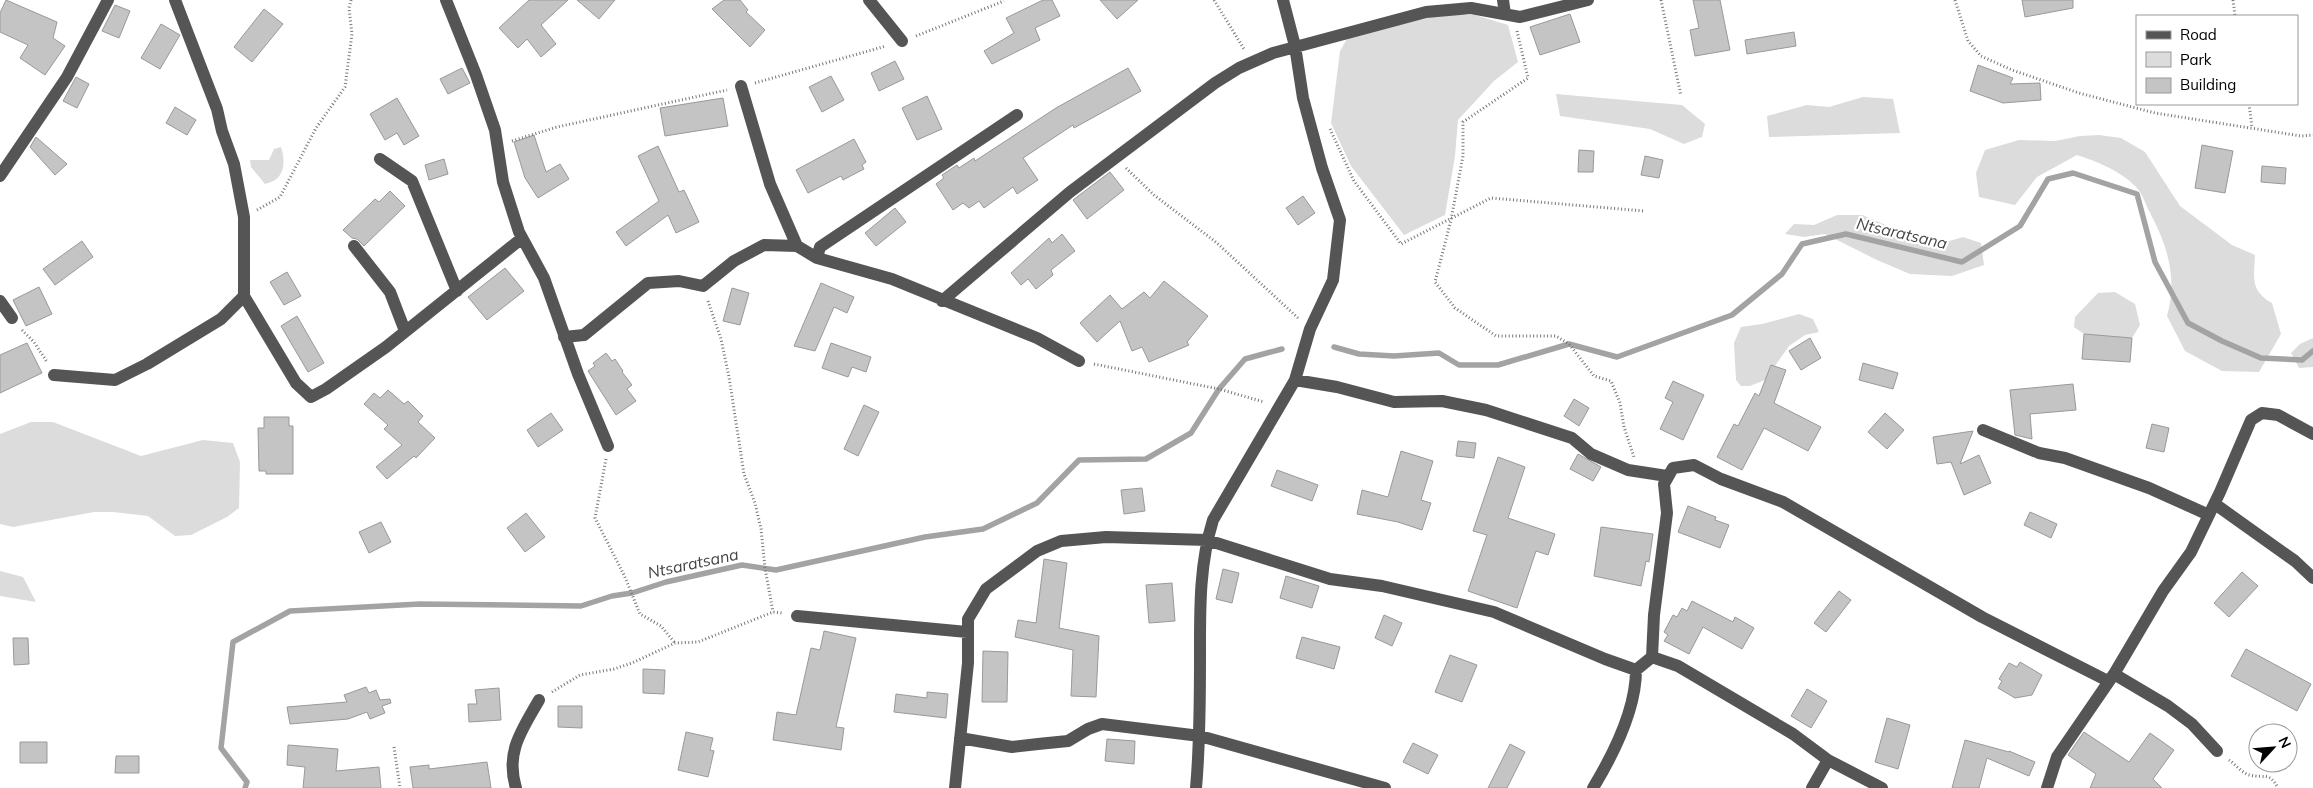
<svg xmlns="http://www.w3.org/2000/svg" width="2313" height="788" viewBox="0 0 2313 788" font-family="Mulish,sans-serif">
	<rect width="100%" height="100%" fill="#fff"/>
	<!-- green -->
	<path fill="#dcdcdc" d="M1440,15H1475L1508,25L1518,62L1494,81L1458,120L1455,156L1445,215L1404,235L1351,166L1331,123L1340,51L1348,37Z
		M1556,94L1682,105L1705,124L1702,137L1684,144L1650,129L1560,116Z
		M1863,97L1893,99L1900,133L1769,137L1767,116L1807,105L1829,107Z
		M2099,135L2121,138L2145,152L2180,206L2232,245L2255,255C2254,278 2250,290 2272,303L2281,334L2259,372L2222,371L2185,351L2167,316C2178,277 2167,244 2148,209C2145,202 2141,191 2135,186C2119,170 2098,162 2077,155L2037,177L2015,205L1979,197L1976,173L1985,150L2019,140L2055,141L2080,136Z
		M281,147C286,163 285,180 265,184L251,167L250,160H269L274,149Z
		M1837,215H1862L1921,240L1946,242L1963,237L1981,243L1984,265L1952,276L1910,274L1877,260L1825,234L1804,237L1785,234L1794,224L1814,225Z
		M2115,292L2135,304L2140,325L2132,338L2084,334L2074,327L2075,317L2098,293Z
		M1799,314L1813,319L1819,332L1805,335L1789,346L1765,380L1750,386H1741L1736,380L1734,343L1741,327L1762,324Z
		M2313,338V367L2299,368L2291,353L2300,344Z
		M31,422H53L141,456L203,440L233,443L240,462L239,508L227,517L191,535L175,536L148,516L113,512H94L13,527L0,524V434Z
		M0,571L23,577L36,602L0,596Z"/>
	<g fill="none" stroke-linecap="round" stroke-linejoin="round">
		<!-- stream -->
		<path stroke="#a3a3a3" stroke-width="5.5" d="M1334,347L1359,354L1394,356L1439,353L1459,365H1498L1569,344L1617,357L1732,315L1782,274L1802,244L1846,234L1962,262L2020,226L2048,179L2073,173L2137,194L2155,262L2188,323L2222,341L2261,358L2302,360L2313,351
			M245,788L247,782L221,748L233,642L290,611L420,604L581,606L612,596L632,593L666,582L742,565L776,570L925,537L983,529L1037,503L1079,460L1146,459L1191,433L1219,389L1245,359L1282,349"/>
	</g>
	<!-- building -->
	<path fill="#c4c4c4" stroke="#999" d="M6,0L57,22L53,38L65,46L45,75L20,58L28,45L0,32V13Z
		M529,0H568L541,25L556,44L541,57L527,39L518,48L499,28Z
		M577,0H615L599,19Z
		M724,0H740L748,10L746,12L765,30L750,47L712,9Z
		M1043,0H1052L1060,16L1035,28L1040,40L992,64L984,51L1014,33L1006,18Z
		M1100,0H1138L1117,19Z
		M1693,0H1720L1730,50L1695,56L1690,30L1699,28Z
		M2022,0H2073V8L2025,17Z
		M115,5L130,11L119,38L102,31Z
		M264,9L283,24L252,62L234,47Z
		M1570,14L1580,42L1540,55L1530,27Z
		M161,24L180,35L160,69L141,58Z
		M1794,32L1796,46L1747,54L1745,40Z
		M895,61L904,79L879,91L871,73Z
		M1978,65L2013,78L2010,84L2040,83L2041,100L2003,103L1970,91Z
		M462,68L470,83L448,94L440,79Z
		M1128,68L1141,91L1074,128L1073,125L1023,158L1038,180L1017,194L1013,187L984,208L979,201L969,208L963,203L953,210L936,184L944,178L942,175L957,165L959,168L974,158L975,161L1056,108Z
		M831,76L844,100L822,112L809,87Z
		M76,77L89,84L77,108L63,101Z
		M927,96L942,129L917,140L902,108Z
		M397,98L419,136L404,145L397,133L385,140L370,114Z
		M723,98L728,126L665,136L660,108Z
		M175,107L196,120L187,135L166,123Z
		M534,135L546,172L560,164L569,179L538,198L525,178L514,142Z
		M36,137L67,164L55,175L30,147Z
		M854,139L866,162L862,165L864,169L843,180L841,176L808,193L796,170Z
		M2202,145L2233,151L2225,193L2195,188Z
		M658,146L679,192L684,190L699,222L676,233L668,215L626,246L616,232L659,201L638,156Z
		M1579,150L1594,151L1593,172H1578Z
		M1645,156L1663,160L1659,178L1641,175Z
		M444,159L448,174L429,180L425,165Z
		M2262,166L2286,168L2285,184L2261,182Z
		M1110,172L1124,190L1087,219L1073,200Z
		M390,191L405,206L364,246L357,239L352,238L343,230L375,199L379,202Z
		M1303,196L1315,213L1298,225L1286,208Z
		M895,208L906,222L876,246L865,233Z
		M1062,234L1075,251L1051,270L1053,275L1036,289L1028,279L1021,285L1011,273L1049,238L1052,243Z
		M82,241L93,257L55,285L43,269Z
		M505,268L524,291L487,320L468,297Z
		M287,272L301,296L284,305L270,282Z
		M1164,281L1208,316L1187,342L1189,345L1149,362L1142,347L1132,351L1120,321L1097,342L1080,323L1110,295L1122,309L1144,292L1150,298Z
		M821,283L854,297L847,313L834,307L815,351L794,346Z
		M39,287L52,314L26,326L13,300Z
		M732,288L749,293L740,325L723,321Z
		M297,316L324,363L308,372L281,326Z
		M2084,334L2132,338L2130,362L2082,359Z
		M1810,338L1821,358L1801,370L1789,351Z
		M27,343L42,373L0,393V355Z
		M831,343L871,357L866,372L852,367L848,377L822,368Z
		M606,353L612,361L615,359L623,371L622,372L632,385L627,389L636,401L616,415L588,371L595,366L593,363Z
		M1863,363L1898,373L1893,389L1859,380Z
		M1771,365L1786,370L1774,403L1821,427L1808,451L1764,428L1742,470L1717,457L1734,424L1738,426L1755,393L1759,396Z
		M1673,381L1704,395L1683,440L1660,429L1673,402L1665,398Z
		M2073,384L2076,410L2030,414L2032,439L2015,435L2010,390Z
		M388,390L404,404L408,401L423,416L418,422L435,438L416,458L414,456L387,479L376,467L402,445L384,429L388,425L364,404L374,393L380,398Z
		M1574,399L1589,408L1579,426L1564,416Z
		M864,405L879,412L858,456L844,449Z
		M551,413L563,430L538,447L527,430Z
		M1885,413L1904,430L1887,449L1868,432Z
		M264,417H289V426H293V474H266V471H259L258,428H264Z
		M2152,424L2169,428L2164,452L2146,448Z
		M1973,431L1960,464L1979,455L1991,483L1964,495L1951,462L1937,464L1933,437Z
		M1458,441L1476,443L1474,458L1456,456Z
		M1401,451L1433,461L1421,500L1431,503L1422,530L1398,522L1357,514L1362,490L1388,497Z
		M1578,454L1601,467L1593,481L1570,469Z
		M1498,457L1525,467L1508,518L1555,534L1548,555L1536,551L1517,608L1468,591L1487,535L1473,531Z
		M1277,470L1318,485L1312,501L1271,486Z
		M1142,488L1145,511L1124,514L1121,490Z
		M1688,506L1716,517L1715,520L1729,525L1720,548L1678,532Z
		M2030,512L2057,524L2051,538L2024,525Z
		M526,513L545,537L525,552L507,528Z
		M381,522L391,542L369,553L359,532Z
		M1601,527L1653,534L1649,562L1646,561L1641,586L1594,576Z
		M1044,559L1067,563L1059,628L1099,636L1096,697L1071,696L1073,650L1015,637L1018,620L1036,623Z
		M1223,569L1239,573L1232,603L1216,599Z
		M2242,572L2258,586L2229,617L2214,603Z
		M1286,576L1319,586L1312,608L1280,598Z
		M1172,583L1175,621L1149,623L1146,585Z
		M1839,591L1851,600L1826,632L1814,623Z
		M1692,601L1733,622L1735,617L1754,628L1742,649L1703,627L1689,654L1664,641L1668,635L1664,632L1673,615L1677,617L1682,608L1687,611Z
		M1384,615L1402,623L1392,646L1375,638Z
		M824,631L856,638L836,727L844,728L841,750L773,740L777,712L796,715L811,648L820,650Z
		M1302,637L1340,647L1334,669L1296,658Z
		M13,638H28L29,664L14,665Z
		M2246,649L2311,684L2297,711L2231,676Z
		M983,651L1008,652L1007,702H982Z
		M1450,655L1477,665L1462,702L1435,692Z
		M2020,662L2042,675L2032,695L2015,698L1998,688L2002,681L1999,679L2009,663L2017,667Z
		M643,669L665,670L664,694L643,693Z
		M366,687L369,693L376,690L380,700L390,699L391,703L382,706L385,713L370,719L367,712L348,719L290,724L287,707L347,702L344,695Z
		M499,688L501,720L469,722L468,704H477L475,690Z
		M1807,689L1827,701L1811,728L1791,716Z
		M927,692L948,694L946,718L894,712L896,694L927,698Z
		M558,706H582V728L558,727Z
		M1887,718L1910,725L1898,769L1875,762Z
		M686,732L713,738L710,750L714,751L708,777L678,770Z
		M2084,732L2129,762L2150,733L2174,750L2153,779L2162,788H2090L2096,774L2068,755Z
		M1107,739L1135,741L1134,764L1105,761Z
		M1965,740L2009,752V751L2035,762L2029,776L1987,758L1979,788H1952Z
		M20,742H47V763H20Z
		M1413,743L1438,755L1428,774L1403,762Z
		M1510,744L1525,752L1507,788H1488Z
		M288,745L338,749L336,771L379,767L381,788H303L305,767L287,765Z
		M116,756H139V773H115Z
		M487,762L491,788H413L410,767L429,765V769Z"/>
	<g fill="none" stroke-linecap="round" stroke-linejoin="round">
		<!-- path -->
		<path stroke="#777" stroke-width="3" stroke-dasharray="1 2.5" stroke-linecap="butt" d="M1214,0L1244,49
			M1661,0L1681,96
			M1955,0L1968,41L1981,56L2012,70L2079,93L2155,113L2301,136L2313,135
			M2233,0L2235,16
			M1517,31L1528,78L1463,122V156L1451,220L1435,282L1455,308L1496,336H1556L1569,344L1594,376L1611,381L1620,403L1624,427L1634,457
			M916,36L1004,1
			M755,83L886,46
			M2249,104L2252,127
			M1330,129L1354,181L1401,244L1491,198L1644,211
			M512,141L557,127L727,90
			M1126,168L1154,195L1217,243L1298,318
			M257,210L280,197L316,128L345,87L352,34L349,8L351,0
			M708,301L721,339L729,377L744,474L755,503L761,529L765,568L773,612
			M22,330L34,342L47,362
			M1094,364L1219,389L1264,402
			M606,459L595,518L624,575L640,614L661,626L675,643
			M552,692L580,675L614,669L632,663L675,643L698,642L773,612L782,613
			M394,747L400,788
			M2229,760C2235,764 2243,774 2250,775C2265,779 2269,771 2278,788"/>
		<!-- minor -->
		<path stroke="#555" stroke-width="12" d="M175,0L217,109L222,131L234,164L244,217V296L296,383L311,397L326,389L386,347L521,239
			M446,0L476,75L495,130L503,182L519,232L544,278L578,374L608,446
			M869,0L902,41
			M1503,0L1505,14
			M741,86L770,184L797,246
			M380,159L412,181L457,291
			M0,176L67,77L108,0
			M354,246L390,292L405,331
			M817,258L820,247L1017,115
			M0,301L12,318
			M942,301L1070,192L1215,83L1239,68L1273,53L1426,12L1471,8L1520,17L1588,0
			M564,337L584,335L648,283L679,281L703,286L734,261L764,245L797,246L817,258L892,279L1037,338L1079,361
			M54,375L115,380L147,364L221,319L244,296
			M1295,380L1337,387L1394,402L1442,401L1486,410L1572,438L1591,454L1628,470L1667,476
			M1983,430L2039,453L2065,458L2149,488L2209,515
			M2215,504L2295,561L2313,578
			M797,616L967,632
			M1652,657L1654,615L1667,513L1664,484L1673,468L1694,465L1721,479L1783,502L1982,617L2108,681
			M2114,674L2168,706L2192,724L2217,751
			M960,738L1012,747L1038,744L1068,741L1088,729L1102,724L1200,736L1385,788
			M1828,760L1882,788
			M516,788C505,752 522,730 539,700
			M955,788L968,663V619L986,589L1037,551L1061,541L1106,537L1207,540L1330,579L1382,586L1494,612L1605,659L1636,670L1652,657L1678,666L1793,734L1828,760L1812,788
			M1196,788C1200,744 1200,701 1200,657C1200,611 1199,565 1213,520L1295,380L1310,329L1333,280L1340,220L1322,168L1303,98L1295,46L1283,0
			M1593,788C1613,755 1636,709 1636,670
			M2047,788L2057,757L2114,674L2163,591L2191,552L2220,492L2251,420L2262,413L2278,415L2313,434"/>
	</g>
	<g text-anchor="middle" stroke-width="4.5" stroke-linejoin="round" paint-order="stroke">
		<!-- water labels -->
		<g font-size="16" font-style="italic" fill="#444" stroke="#fff">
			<text transform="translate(1902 233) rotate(13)" y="6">Ntsaratsana</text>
			<text transform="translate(693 563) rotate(-12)" y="6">Ntsaratsana</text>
		</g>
	</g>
	<!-- legend -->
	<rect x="2136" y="15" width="162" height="90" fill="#ffffff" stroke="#999999"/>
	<rect x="2146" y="31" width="25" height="8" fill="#555555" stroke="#999999"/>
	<text x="2180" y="40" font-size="15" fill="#000000">Road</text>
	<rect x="2146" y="52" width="25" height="15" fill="#dcdcdc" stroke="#999999"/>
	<text x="2180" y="65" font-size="15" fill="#000000">Park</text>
	<rect x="2146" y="78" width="25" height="15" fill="#c4c4c4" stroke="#999999"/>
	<text x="2180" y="90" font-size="15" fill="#000000">Building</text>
	<!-- north arrow -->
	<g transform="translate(2273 748) rotate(64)"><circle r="24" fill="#ffffff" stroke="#999999"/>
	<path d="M0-4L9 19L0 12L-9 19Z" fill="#000000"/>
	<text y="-8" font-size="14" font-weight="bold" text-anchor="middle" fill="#000000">N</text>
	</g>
</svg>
